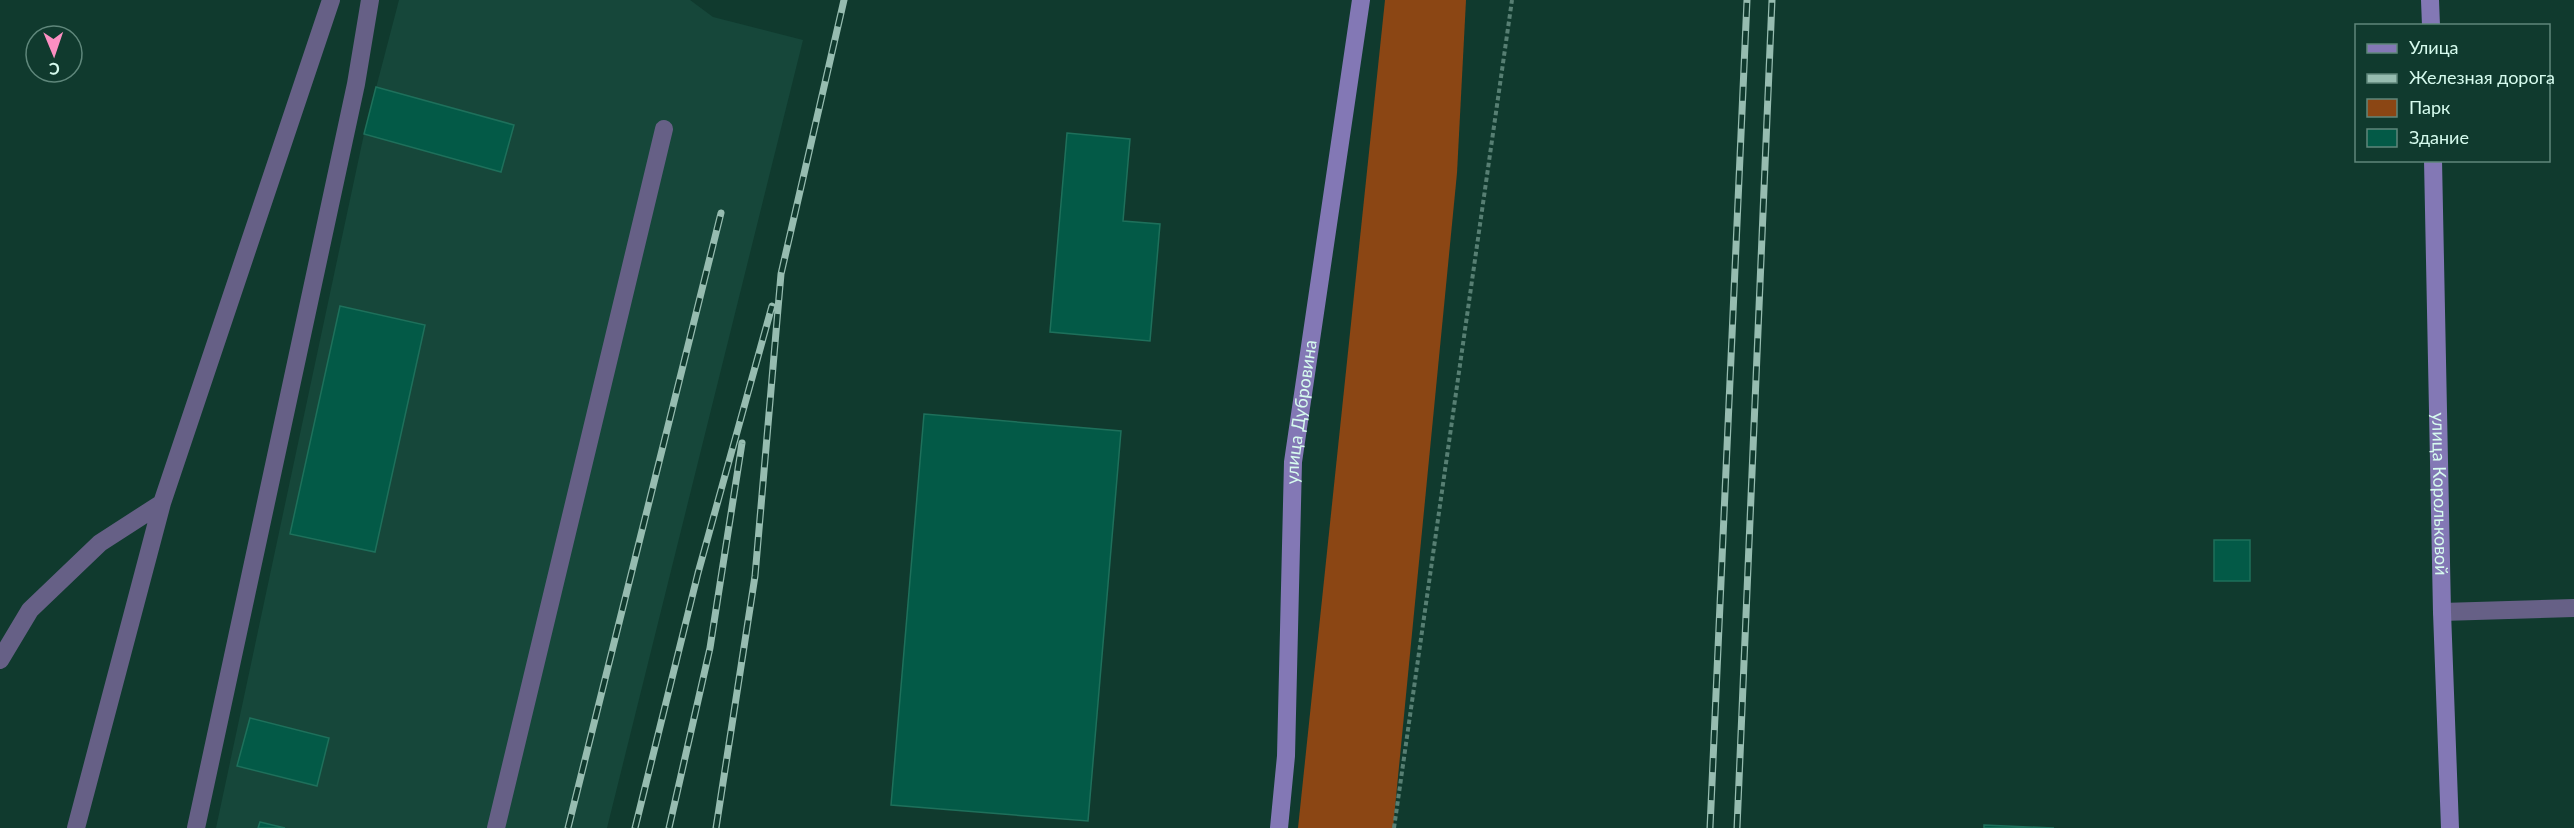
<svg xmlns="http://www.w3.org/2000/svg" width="2574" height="828" viewBox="0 0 2574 828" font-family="Lato,sans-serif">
	<rect width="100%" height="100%" fill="#103a2e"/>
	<!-- built -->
	<path fill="#16473a" d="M399,0H690L713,17L803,40L607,828H216L364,134Z"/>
	<!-- green -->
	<path fill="#8b4614" d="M1385,0H1466L1457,173L1393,828H1298Z"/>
	<!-- building -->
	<path fill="#035a47" stroke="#1e705b" stroke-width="1.5" d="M376,87L514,125L501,172L364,134Z
		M1067,133L1130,139L1123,221L1160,224L1150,341L1050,332Z
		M340,306L425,325L375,552L290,534Z
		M924,414L1121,431L1088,821L891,805Z
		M2214,540H2250V581H2214Z
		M250,718L329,738L317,786L237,766Z
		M260,822L285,828H258Z
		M1984,825L2054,828H1984Z"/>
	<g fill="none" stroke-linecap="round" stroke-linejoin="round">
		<!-- path -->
		<path stroke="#577f73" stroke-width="4" stroke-dasharray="4.5 3" stroke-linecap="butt" d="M1394,828L1512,0"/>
		<!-- lane -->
		<path stroke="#666086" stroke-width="18" d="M0,660L30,610L100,543L162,503
			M76,828L162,503L331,0
			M496,828L664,129"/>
		<!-- street -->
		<path stroke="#666086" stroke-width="18" d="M2442,612L2574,608
			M196,828L356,84L370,0"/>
		<!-- secondary -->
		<g stroke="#8378b5" stroke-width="18">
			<path d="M2430,0L2431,26"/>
			<path id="s1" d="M2433,160L2442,612L2450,828"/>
			<path id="s2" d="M1279,828L1286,756L1293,462L1361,0"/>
		</g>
		<!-- rail casing -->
		<g stroke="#96bcb0" stroke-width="7">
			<path id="rail" d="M568,828L721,213
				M635,828L698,573L772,306
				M669,828L710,648L742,443
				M716,828L755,576L781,274L844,0
				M1710,828L1747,0
				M1737,828L1772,0"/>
		</g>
		<!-- rail -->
		<use href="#rail" stroke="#103a2e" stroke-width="4.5" stroke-dasharray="14" stroke-linecap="butt"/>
	</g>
	<g text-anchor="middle" stroke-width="4.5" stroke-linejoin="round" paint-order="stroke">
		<!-- street labels -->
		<g font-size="18" fill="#d6fbee" stroke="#103a2e">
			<text dy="6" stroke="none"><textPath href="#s2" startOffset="417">улица Дубровина</textPath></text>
			<text dy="6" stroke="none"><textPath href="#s1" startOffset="334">улица Корольковой</textPath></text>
		</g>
	</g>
	<!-- legend -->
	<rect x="2355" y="24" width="195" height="138" fill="#103a2e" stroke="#5f877b" stroke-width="1.5"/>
	<rect x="2367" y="44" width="30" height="9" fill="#8378b5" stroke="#5f877b" stroke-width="1.5"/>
	<text x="2409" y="54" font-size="18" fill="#d6fbee">Улица</text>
	<rect x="2367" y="74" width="30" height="9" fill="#96bcb0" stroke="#5f877b" stroke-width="1.5"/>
	<text x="2409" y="84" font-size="18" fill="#d6fbee">Железная дорога</text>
	<rect x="2367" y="99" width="30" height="18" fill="#8b4614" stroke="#5f877b" stroke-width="1.5"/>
	<text x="2409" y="114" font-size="18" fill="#d6fbee">Парк</text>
	<rect x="2367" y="129" width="30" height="18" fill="#035a47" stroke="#5f877b" stroke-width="1.5"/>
	<text x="2409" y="144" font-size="18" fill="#d6fbee">Здание</text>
	<!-- north arrow -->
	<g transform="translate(54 54) rotate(178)"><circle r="28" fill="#103a2e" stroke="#5f877b" stroke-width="1.5"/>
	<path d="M0-4.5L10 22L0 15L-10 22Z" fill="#fc8fc2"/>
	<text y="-9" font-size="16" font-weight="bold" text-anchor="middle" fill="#d6fbee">С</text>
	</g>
</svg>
